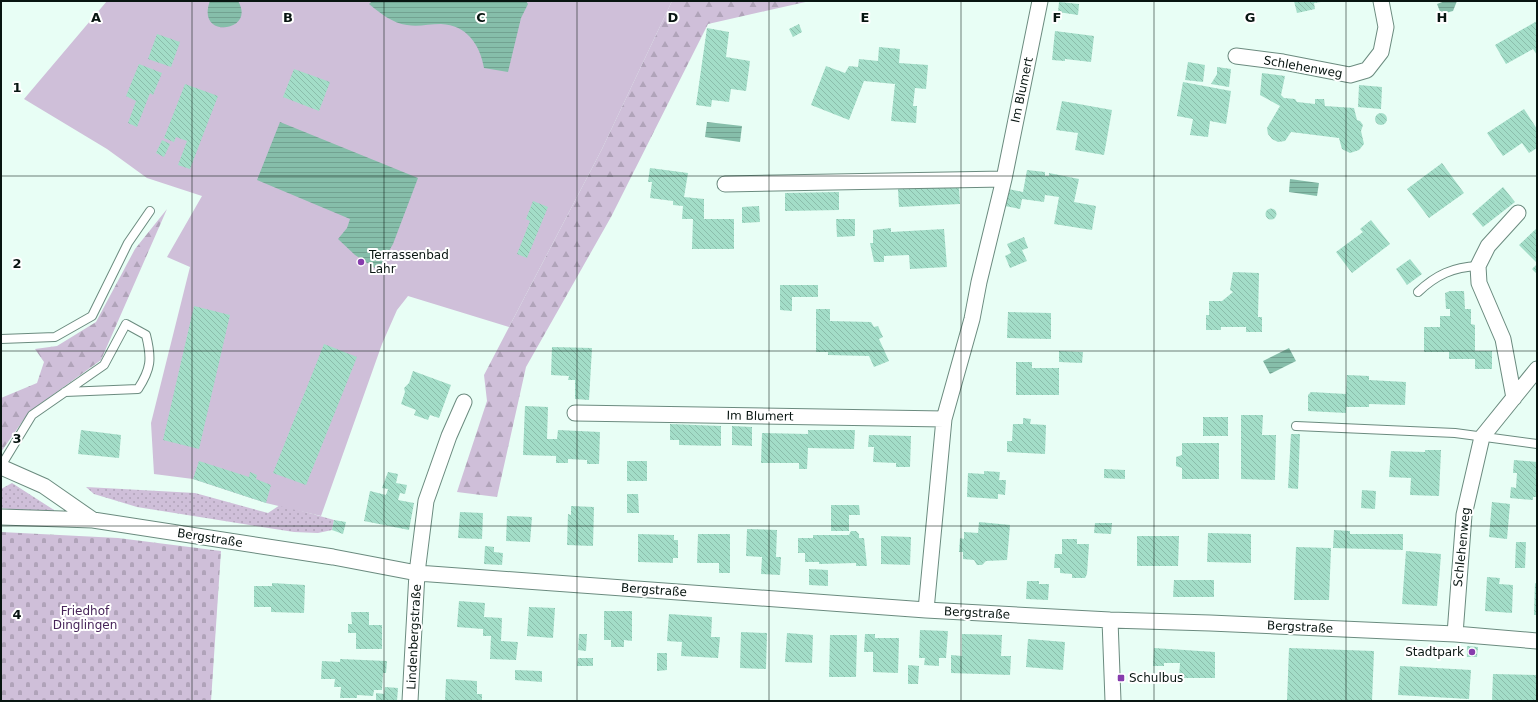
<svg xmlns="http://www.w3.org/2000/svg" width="1538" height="702" viewBox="0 0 1538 702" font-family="'DejaVu Sans',sans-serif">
	<defs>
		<pattern id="grass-dots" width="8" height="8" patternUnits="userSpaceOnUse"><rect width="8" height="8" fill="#cfbfd9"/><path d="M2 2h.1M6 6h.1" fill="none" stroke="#b0a3b9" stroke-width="1.8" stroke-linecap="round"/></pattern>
		<pattern id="forest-firs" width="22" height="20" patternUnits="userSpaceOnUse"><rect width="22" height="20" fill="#cfbfd9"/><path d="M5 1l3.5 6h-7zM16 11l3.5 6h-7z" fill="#b0a3b9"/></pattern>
		<pattern id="cemetery-stones" width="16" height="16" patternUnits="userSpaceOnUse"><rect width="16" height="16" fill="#cfbfd9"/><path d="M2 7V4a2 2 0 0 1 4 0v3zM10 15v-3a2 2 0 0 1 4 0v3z" fill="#b0a3b9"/></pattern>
		<pattern id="water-rules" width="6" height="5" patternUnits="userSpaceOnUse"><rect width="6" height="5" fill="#86beaa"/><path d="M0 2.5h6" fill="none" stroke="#72a291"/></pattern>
		<pattern id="building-back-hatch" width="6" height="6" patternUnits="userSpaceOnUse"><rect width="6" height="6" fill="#a3ddc8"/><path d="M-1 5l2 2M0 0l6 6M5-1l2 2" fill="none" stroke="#8bbdab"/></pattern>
	</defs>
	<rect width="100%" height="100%" fill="#e8fef5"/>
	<!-- grass -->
	<path fill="url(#grass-dots)" d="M12,483L54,510V514L1,508V489Z
		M86,487L195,493L268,513L280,505L334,520L332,530L318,533L294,532L137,507L94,494Z"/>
	<!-- forest -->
	<path fill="url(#forest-firs)" d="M672,1H810L708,24L611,217L526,367L497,497L457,492L487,401L484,375L602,149Z
		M167,209L101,360L29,412L1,452V398L37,383L44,362L35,349L57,346L96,322L135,249Z"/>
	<!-- cemetery -->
	<path fill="url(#cemetery-stones)" d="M1,532L118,538L221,551L211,701H1Z"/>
	<!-- pitch -->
	<path fill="#cfbfd9" d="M107,1H672L602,149L509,327L408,296L397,310L382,344L321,516L266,503L193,479L154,474L151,423L190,267L167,257L202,196L147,178L107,149L24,99Z"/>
	<!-- water -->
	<path fill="url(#water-rules)" d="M210,1H238C257,32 195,40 210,1Z
		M372,1H526L528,4L521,18L508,72L484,68C480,45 467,25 441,24C429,24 418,27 407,25C392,23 380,13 369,4Z
		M1445,1H1457L1453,11L1441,14L1437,4Z
		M280,122L418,178L393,244L378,270L355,255L338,239L347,228L350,219L257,180Z
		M707,122L742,126L740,142L705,137Z
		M1290,179L1319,183L1317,196L1289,192Z
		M1289,348L1296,361L1270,374L1263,361Z"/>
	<!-- building -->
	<path fill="url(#building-back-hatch)" d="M1294,1H1321V2L1314,3L1315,9L1297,13Z
		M1059,2L1079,4L1078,15L1058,12Z
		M1537,21V55L1533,49L1506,64L1495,45Z
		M799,24L802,32L793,37L789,29Z
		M707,28L729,32L726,57L750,61L746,91L731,89L729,102L712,100L711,107L696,105Z
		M1055,31L1094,36L1091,62L1065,59V61L1052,60Z
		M157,34L180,42L171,67L148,59Z
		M879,47L900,49L899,63L928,65L926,89L915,88L913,106H917L916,123L891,121L895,84L864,81L849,120L811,105L826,66L845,73L849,66L858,67L859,59L878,61Z
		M1188,62L1205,65L1203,82L1185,80Z
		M139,64L162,73L153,95L150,93L137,127L128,123L136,101L126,96Z
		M1217,67L1231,69L1229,87L1211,84L1217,74Z
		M294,69L330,82L319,111L283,97Z
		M1262,73L1285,76L1281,95L1284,98L1295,99L1297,102L1315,104V99H1324L1325,106L1354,108L1357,120L1360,121L1363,125L1361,131L1364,144L1359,150L1350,153L1342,149L1339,138L1291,132L1285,141L1278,142L1272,139L1268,134L1267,128L1280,106L1260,95Z
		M1183,82L1231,91L1226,124L1210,121L1208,137L1190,135L1193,119L1177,116Z
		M185,84L218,96L190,169L178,165L187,141L176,137L174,142L164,138Z
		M1359,85L1382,87L1381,109L1358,107Z
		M1062,101L1112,110L1104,155L1075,150L1078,133L1056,130Z
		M1524,109L1537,129V148L1529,153L1522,143L1503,156L1487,133Z
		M1375 119a6 6 0 1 1 12 0a6 6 0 1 1-12 0Z
		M162,140L170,144L164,157L156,153Z
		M1442,163L1464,193L1429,218L1407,189Z
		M650,168L688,173L684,197L704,199V219H734V249H692L693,219H682L683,206L673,205V201L650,198L652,182H648Z
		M1027,170L1045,172V176H1049V173L1079,179L1074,202L1096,206L1092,230L1054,224L1059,197L1045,195L1044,202L1022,199L1020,209L1005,206L1008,189L1023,192Z
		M959,187L960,204L899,207L898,189Z
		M1503,187L1515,202L1483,227L1472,214Z
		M839,192V210L785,211V193Z
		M533,201L548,207L527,258L517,254L530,221L526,219Z
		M759,206L760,222L742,223V207Z
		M1265.5 214a5.5 5.5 0 1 1 11 0a5.5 5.5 0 1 1-11 0Z
		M836,219H855V236L837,237Z
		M1371,220L1390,244L1352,273L1336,252L1363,232L1360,229Z
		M891,228V232L944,229L947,267L910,269L909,255L884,256V262H874L870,243H873V230Z
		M1537,228V263L1519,245Z
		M1024,237L1028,248L1022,250L1027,261L1010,268L1005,256L1011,253L1007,244Z
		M1410,259L1422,274L1407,285L1396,269Z
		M1537,264V274L1532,269Z
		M1233,272L1259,273L1258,317H1262V332H1246V327H1221V330H1206V315H1209V301H1222L1233,292L1230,290Z
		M780,285H818V297H792V311L780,310Z
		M1450,291H1464L1465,309H1471V324L1475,325V351H1492V369H1475V359H1449V352H1424V327H1440V316H1450V309H1446L1445,293Z
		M194,306L230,315L199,449L163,440Z
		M816,309H830V321L871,322L874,327L878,326L883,337L879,339L889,361L874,367L869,356L828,355V352H816Z
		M1008,312L1051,313V339L1007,338Z
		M324,344L357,357L306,485L273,473Z
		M552,347L592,348L589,400L575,399V380H568L569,376L551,375Z
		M1059,351L1083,352L1082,363L1059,362Z
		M1016,362H1032V368H1059V395H1016Z
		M413,371L451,385L439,418L430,415L428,420L414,415L416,410L401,404L405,392L404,388L409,383Z
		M1347,375L1369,376V380L1406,382L1405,405L1369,404V407H1346V413L1308,411V395L1311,392L1346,394Z
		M525,406L548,407L547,439H557L558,430L600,432L599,464H587V460L568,459V463H556V456L523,455Z
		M1241,415H1263L1262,435H1276L1275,480L1241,479Z
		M1203,417H1228V436H1203Z
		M1023,418L1031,419L1030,424L1046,425L1045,454L1007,452V441H1012L1013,424H1023Z
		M670,424L721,426V446L679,445V440H670Z
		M732,426L752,427V446L732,445Z
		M81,430L121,435L119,458L78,454Z
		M808,430H855L854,449L808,448L807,469H799V463H761L762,433L808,434Z
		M1291,434H1300L1298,489L1288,488Z
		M869,435L911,436L910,467H896V463L873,462L874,447H868Z
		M1182,443H1219V479H1182V468L1176,466V457L1182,455Z
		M1425,450H1441L1439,496L1410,495L1411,478L1389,477L1391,451L1425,452Z
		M1514,460L1537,462V497H1533V500L1510,498L1511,487L1516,488L1517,473H1513Z
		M199,461L249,477L250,472L257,475L256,479L271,485L266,503L193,479Z
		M627,461H647V481H627Z
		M1104,469L1125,470V479L1104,478Z
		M984,471L1000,472L999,480H1006L1005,495L998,494V499L967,497L968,473L984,474Z
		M388,472L398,474L396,483L407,485L405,494L400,493L398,500L414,503L409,530L364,521L370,491L386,495L388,489L382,488Z
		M1362,490L1376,491L1375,509L1361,508Z
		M627,494H638L639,513H627Z
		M1492,502L1510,504L1507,539L1489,537Z
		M831,505H859L860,515H849V531H831Z
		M571,506L594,507L593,546L567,545L568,514L571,515Z
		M460,512L483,513L482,539L458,538Z
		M507,516L532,517L530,542L506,541Z
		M334,520L346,522L343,534L332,530Z
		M979,522L1010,525L1007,560L986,561L982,565H977L974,560L963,559V552H959L960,538L964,539V532L978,533Z
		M1095,523H1112L1111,534L1094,533Z
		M747,529L777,530L776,557H781L780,575L761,574L762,557L746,556Z
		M1334,530L1350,531V534H1403V550L1333,548Z
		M851,531H856L859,534V538H864L867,566H856V563L819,564V562H805V553H798V538H813V535H849Z
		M1208,533L1251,534V563L1207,562Z
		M638,534L674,535V540H678V558H673V563L638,562Z
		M698,534H730V573H719V563H697Z
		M881,536L911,537L910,565L881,564Z
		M1137,536H1179L1178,566H1137Z
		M1062,539H1077V544H1089L1087,574L1085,578H1072V574L1060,573V568H1054L1055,554H1062Z
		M1516,542H1526L1525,568H1515Z
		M485,546L494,547V552L503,553L502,565L484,564Z
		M1296,547L1331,548L1329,600H1294Z
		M1406,551L1441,554L1437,606L1402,604Z
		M809,569L828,570V586L809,585Z
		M1487,577L1500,578L1499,584L1513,585L1512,613L1485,611Z
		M1174,580H1214V597H1173Z
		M1027,581H1039V584H1049L1048,600L1026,599Z
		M272,583L305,585L304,613L271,612V607H254V586H272Z
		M1535,583L1537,584V615H1534Z
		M459,601L485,603L484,617L502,618L501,641L518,642L516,660L490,659L491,636H483V629L457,627Z
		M529,607L555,608L553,638L527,636Z
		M604,611H632V641L624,640V647H611V640H604Z
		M351,612H369V625H382V649H356V633H348V624H352Z
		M669,614L712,617L711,637H720L718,658L681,656L682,642L667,641Z
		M920,630L948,631L946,658H939V666L924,665L925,658H919Z
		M741,632L767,633L766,669L740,668Z
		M787,633L813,635L812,663L785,662Z
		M579,634H587L586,651L578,650Z
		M865,634H875V638H899L898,673L873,672V652H864Z
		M962,634L1002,635L1001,656H1011L1010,675L951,673V655L962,656Z
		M830,635H857L856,677H829Z
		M1028,639L1065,642L1063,670L1026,667Z
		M1467,646L1478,647L1477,657H1467Z
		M1154,648L1215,652V678H1179L1180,663H1164V666H1153Z
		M1289,648L1374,651L1372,701H1287Z
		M657,653H667V670L657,671Z
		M578,658H593V666H577Z
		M340,659L387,661L386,673H383L382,690H374L373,696L357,695V698H340L341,687H334L335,679H321L322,661L340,662Z
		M908,665L919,666L918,684H908Z
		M1400,666L1471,670L1469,699L1398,695Z
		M515,670L542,671V682L515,680Z
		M1493,674L1537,675V701H1492Z
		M446,679L477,681V694H482V701H445Z
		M385,687L398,688L397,701H376V693L384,694Z"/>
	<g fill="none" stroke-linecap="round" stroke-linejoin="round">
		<!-- service casing -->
		<g stroke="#6b8b7f" stroke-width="10">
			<path id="service" d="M1418,292C1436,275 1453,267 1478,266
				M1,339L55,337L92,316L128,243L150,211
				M1296,426L1455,433L1537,444
				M1,466L32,415L104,365L126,324L146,335C152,359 151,369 138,389L65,392"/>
		</g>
		<!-- minor casing -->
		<g stroke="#6b8b7f" stroke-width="17">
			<path id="minor" d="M1236,56L1283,62L1350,75L1367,70L1381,52L1386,27L1381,1
				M725,184L1004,179
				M1514,398L1503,339L1479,283L1478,266L1488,246L1518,213
				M575,413L944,419
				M1,467L44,486L93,520
				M1,517L93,520L333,557L417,573L926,610L1110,620L1210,623L1455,634L1537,641
				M926,610L944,419L972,319L979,282L1004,179L1040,1
				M1110,620L1113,701
				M1455,634L1464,515L1482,437L1537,369
				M410,701L417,573L426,501L449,436L464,402"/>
		</g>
		<!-- service -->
		<use href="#service" stroke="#fff" stroke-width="8"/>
		<!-- minor -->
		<use href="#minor" stroke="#fff" stroke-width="15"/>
	</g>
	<!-- grid -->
	<path fill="none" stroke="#081511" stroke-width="1" stroke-opacity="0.55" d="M192,1V701M384,1V701M577,1V701M769,1V701M961,1V701M1154,1V701M1346,1V701M1,176H1537M1,351H1537M1,526H1537"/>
	<!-- markers -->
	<g fill="#873cad" stroke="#fff" stroke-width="1.5">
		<circle cx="361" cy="262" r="4"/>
		<circle cx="1472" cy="652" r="4"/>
		<rect x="1117" y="674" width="8" height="8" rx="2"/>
	</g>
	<g text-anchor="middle" stroke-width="4" stroke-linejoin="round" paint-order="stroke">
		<!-- street labels -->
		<g font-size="12" fill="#081511" stroke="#fff">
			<text transform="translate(1303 67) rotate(10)" y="4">Schlehenweg</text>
			<text transform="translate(1022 90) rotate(-78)" y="4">Im Blumert</text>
			<text transform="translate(760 416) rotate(1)" y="4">Im Blumert</text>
			<text transform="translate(210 538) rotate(9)" y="4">Bergstraße</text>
			<text transform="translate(1462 547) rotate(-84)" y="4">Schlehenweg</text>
			<text transform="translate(654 590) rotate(4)" y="4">Bergstraße</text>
			<text transform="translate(977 613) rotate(3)" y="4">Bergstraße</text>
			<text transform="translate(1300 627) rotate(3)" y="4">Bergstraße</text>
			<text transform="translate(414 637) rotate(-87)" y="4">Lindenbergstraße</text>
		</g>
		<!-- poi labels -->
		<g font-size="12" fill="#081511" stroke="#fff" text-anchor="start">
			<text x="369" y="259">Terrassenbad<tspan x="369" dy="14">Lahr</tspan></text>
			<text x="1464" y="656" text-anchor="end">Stadtpark</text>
			<text x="1129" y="682">Schulbus</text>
		</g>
		<!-- park labels -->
		<g font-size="12" fill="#472459" stroke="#fff">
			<text x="85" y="615">Friedhof<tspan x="85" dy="14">Dinglingen</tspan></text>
		</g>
	</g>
	<g font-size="13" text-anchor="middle" font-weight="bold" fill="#081511" stroke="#fff" stroke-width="4" stroke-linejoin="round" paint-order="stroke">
		<text x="96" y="22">A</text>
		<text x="288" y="22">B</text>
		<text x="481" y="22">C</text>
		<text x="673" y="22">D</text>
		<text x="865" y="22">E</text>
		<text x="1057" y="22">F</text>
		<text x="1250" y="22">G</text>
		<text x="1442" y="22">H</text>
		<text x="17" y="92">1</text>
		<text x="17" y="268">2</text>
		<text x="17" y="443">3</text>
		<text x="17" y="619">4</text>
	</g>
	<!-- border -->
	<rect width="1538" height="702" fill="none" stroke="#081511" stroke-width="4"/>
</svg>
